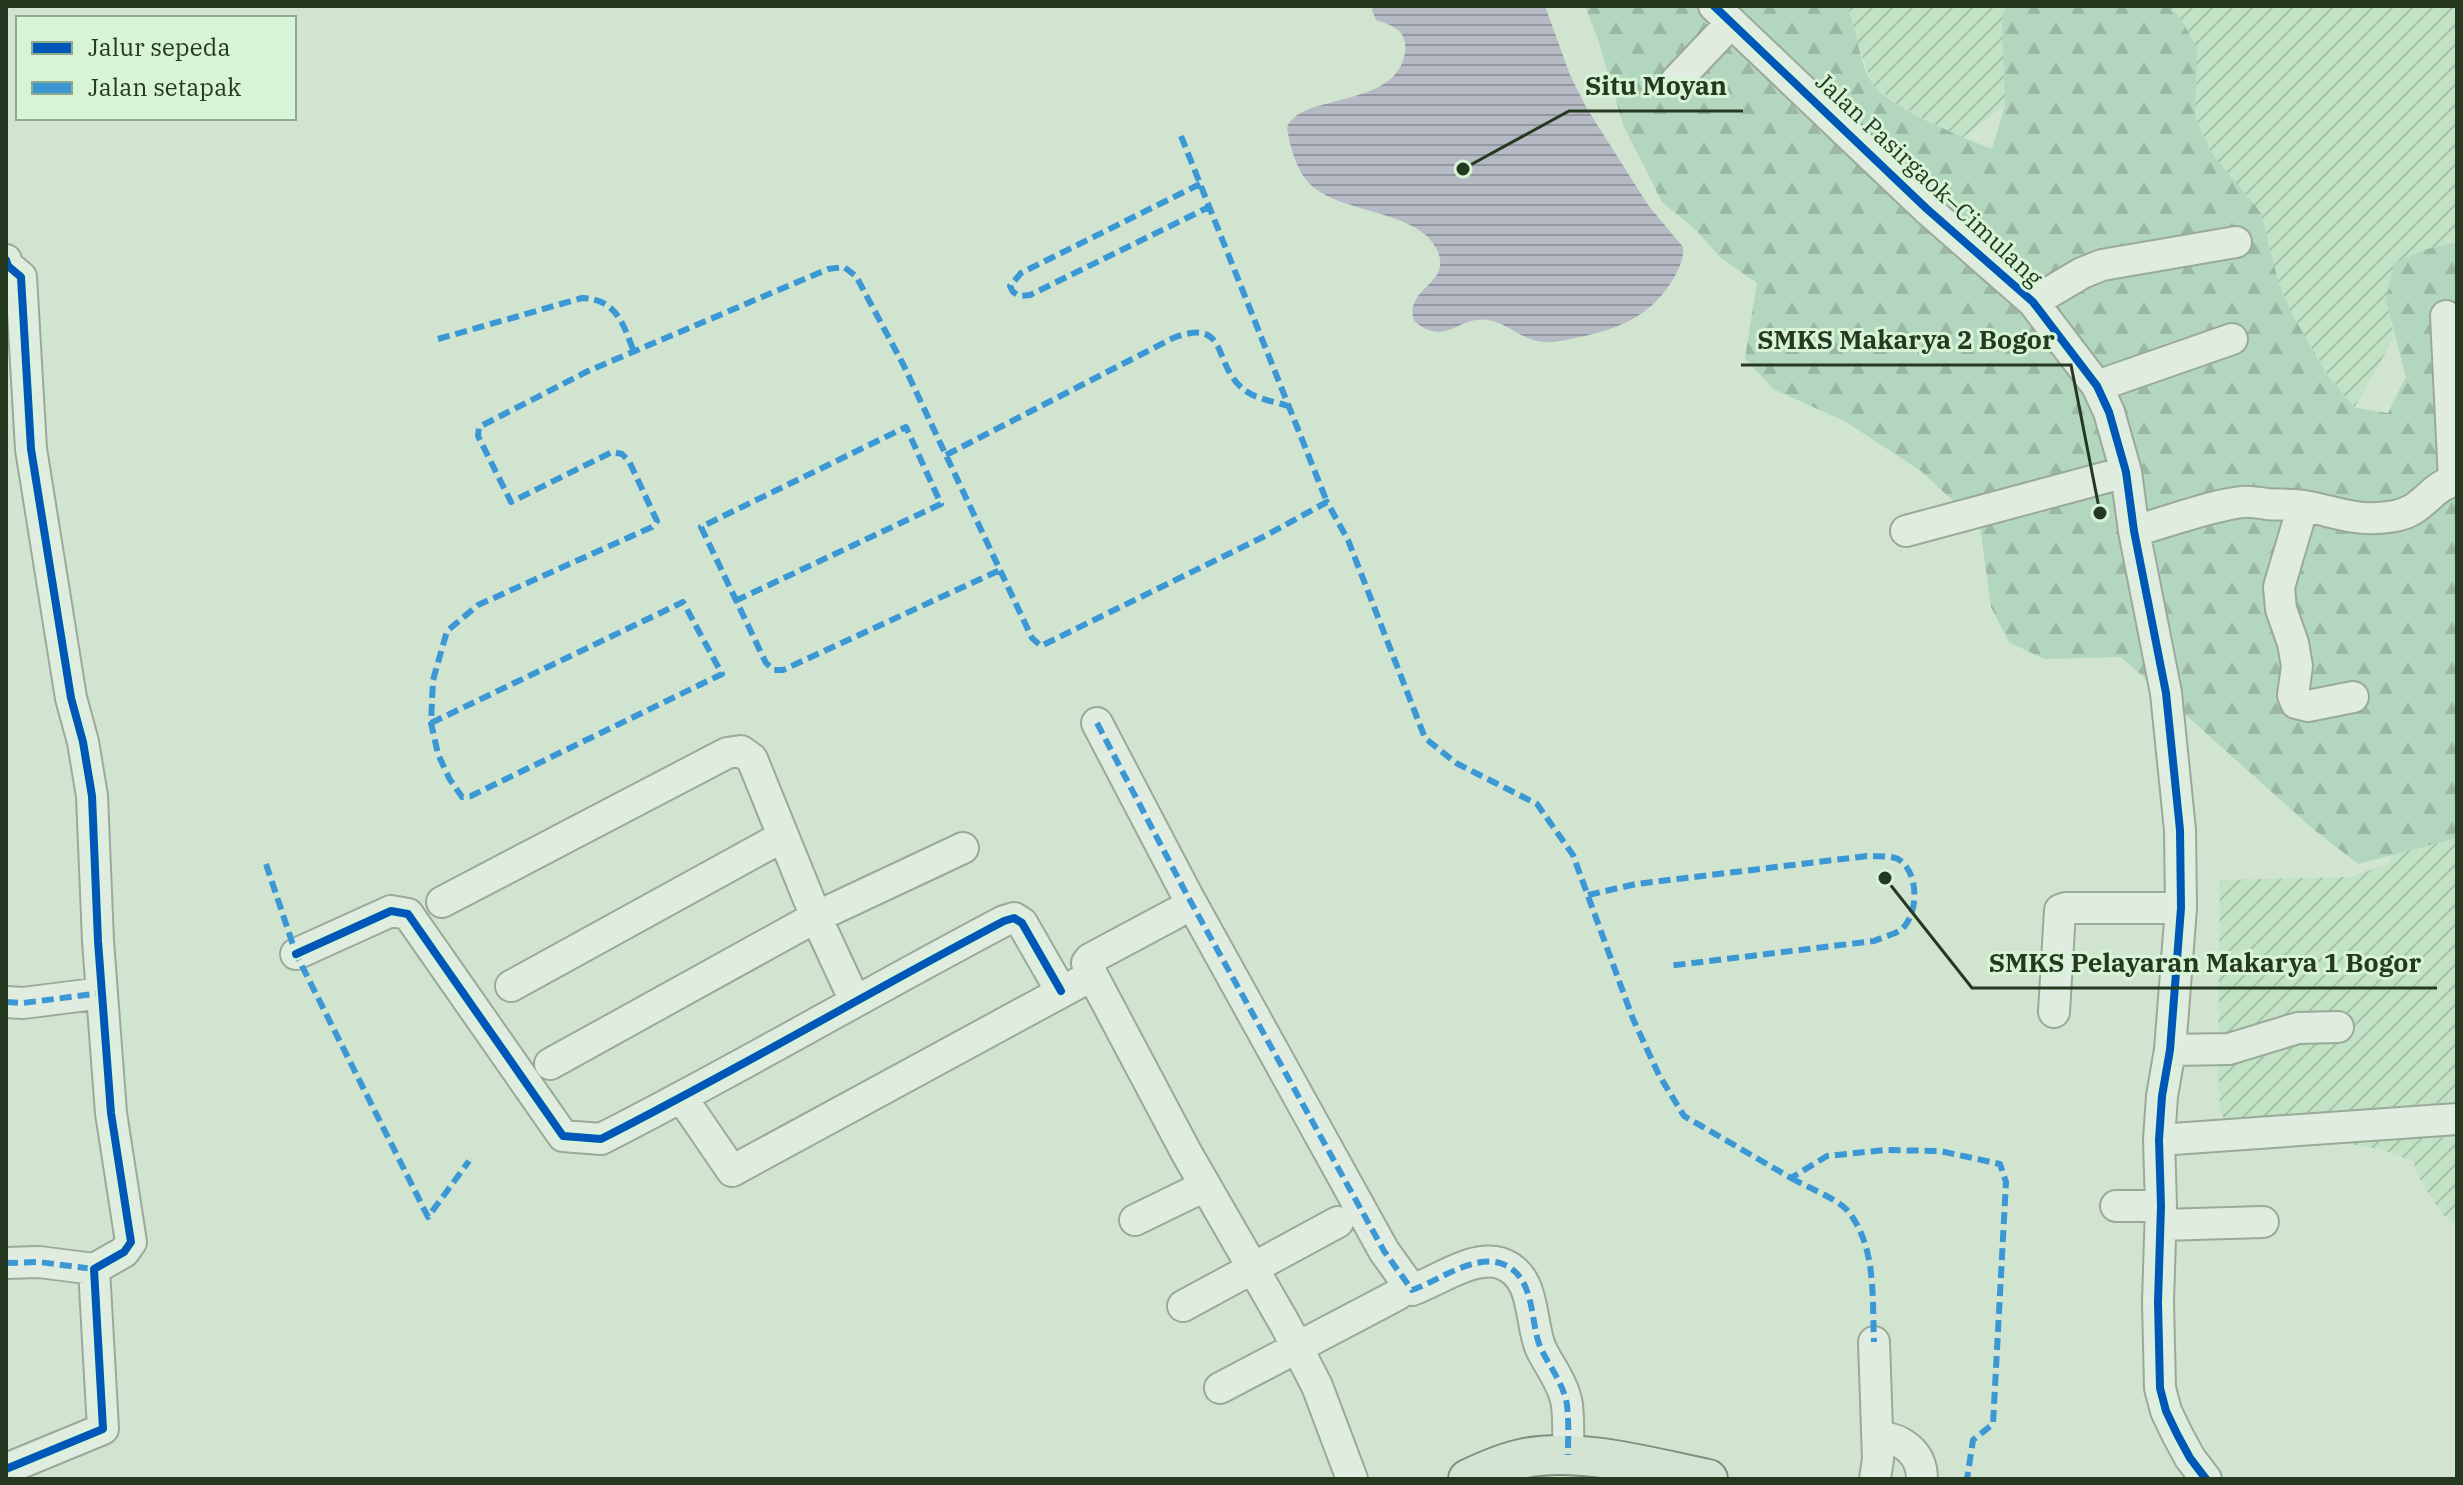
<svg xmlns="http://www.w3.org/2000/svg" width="2463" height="1485" viewBox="0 0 2463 1485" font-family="'IBM Plex Serif',serif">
	<defs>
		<pattern id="farmland-furrows" width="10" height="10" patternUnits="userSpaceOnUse" patternTransform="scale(2)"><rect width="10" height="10" fill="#c1e2c5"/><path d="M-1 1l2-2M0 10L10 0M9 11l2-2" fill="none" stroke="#a6c3a9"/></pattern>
		<pattern id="forest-firs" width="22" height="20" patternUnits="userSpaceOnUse" patternTransform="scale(2)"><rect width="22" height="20" fill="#b3d6be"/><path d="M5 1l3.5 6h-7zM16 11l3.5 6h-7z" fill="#9ab8a3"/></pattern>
		<pattern id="water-rules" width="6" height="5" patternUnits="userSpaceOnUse" patternTransform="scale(2)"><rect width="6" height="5" fill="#b5bac5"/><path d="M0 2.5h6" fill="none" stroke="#9398a0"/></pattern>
	</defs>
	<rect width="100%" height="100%" fill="#d0e4d0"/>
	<!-- farmland -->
	<path fill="url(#farmland-furrows)" d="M1844,6H2457V242L2427,249L2387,300L2394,338L2354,408L2328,376L2292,314L2279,284L2261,213L2211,152L2195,117L2196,83L2005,105L1962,138L1898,105L1872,84Z
		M2457,795V1223L2444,1216L2422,1184L2413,1161L2383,1150L2267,1129L2229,1134L2220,1108L2218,1070L2220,880L2350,877L2388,864L2393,854L2425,831Z"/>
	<!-- forest -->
	<path fill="url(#forest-firs)" d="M1585,6H1846C1859,30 1857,61 1872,83C1887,107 1964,138 1992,149L2005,105L2002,19L2006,6H2167L2181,19L2197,48L2195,117L2211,152L2261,213L2279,284L2292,314L2328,376L2355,408L2388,413L2406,377L2386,301L2394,263L2427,249L2457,242V838L2358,864L2312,828L2121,657L2044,659L2009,642L1991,607L1980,526L1921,471L1846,422L1773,389L1745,358L1757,283L1722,259L1696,230L1662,202L1623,125L1599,42Z"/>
	<!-- water -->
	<path fill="url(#water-rules)" d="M1373,6H1545L1570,75L1586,107L1648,205L1683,247C1684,261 1678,270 1672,281C1649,318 1615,330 1575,338C1565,340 1555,343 1545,342C1524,342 1508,323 1488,320C1458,315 1446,348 1414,321C1404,287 1451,285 1438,252C1421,209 1341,215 1310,184C1296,170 1290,146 1287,128C1299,92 1397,110 1405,52C1408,30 1393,26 1376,20L1372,10Z"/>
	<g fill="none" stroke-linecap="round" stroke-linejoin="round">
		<!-- minor casing -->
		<g stroke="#9aaa98" stroke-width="34">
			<path id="minor" d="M1714,6L1927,209L2033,302L2097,386L2109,412L2126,472L2134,531L2166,693L2180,830L2181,908L2170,1050L2162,1096L2159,1140L2161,1206L2158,1302L2160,1388L2166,1411L2177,1434L2190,1458L2206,1479
				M1676,81L1731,23
				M6,260L8,266L21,277L31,449L71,698L83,742L92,796L98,941L111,1113L131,1242L124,1252L94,1269L103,1429L6,1469
				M2033,302L2082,273L2102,265L2236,242
				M2446,316L2454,481
				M2097,386L2232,339
				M2303,506L2279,587L2281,609L2293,643L2297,666L2293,695L2296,703L2308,706L2353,697
				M1906,531L2126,472
				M2134,531C2168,522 2208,506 2242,502C2250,501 2259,503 2267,504C2279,505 2292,504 2304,506C2338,512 2358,523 2395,516C2424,511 2430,486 2457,480
				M1097,723L1187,895L1384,1251L1412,1290C1438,1281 1472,1255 1500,1263C1537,1275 1529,1322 1541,1349C1550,1367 1564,1385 1567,1405C1569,1422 1568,1439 1568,1455
				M442,902L727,753L741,751L752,759L816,917L855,1001
				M1176,913L1090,959L1087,963L1088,967L1186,1152L1285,1324L1317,1386L1352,1479
				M296,954L391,911L408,914L563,1136L601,1139C737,1070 869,992 1004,921L1014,918L1022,923L1061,991
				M511,986L782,837
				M6,1002L23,1003L102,993
				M2054,1012L2060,910L2066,908H2181
				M2170,1050L2229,1049L2298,1028L2338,1027
				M550,1064L816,917L963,848
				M682,1098L732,1171L1080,982
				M2159,1140L2457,1119
				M2116,1206H2161
				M1135,1220L1205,1186
				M2161,1225L2263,1222
				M6,1263L39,1262L94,1269
				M1183,1306L1338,1222
				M1874,1342L1878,1459L1875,1479
				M1220,1388L1397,1295
				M1878,1436C1902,1439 1922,1452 1922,1479"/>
		</g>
		<!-- major casing -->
		<g stroke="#818f7f" stroke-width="42">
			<path id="major" d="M1468,1479C1487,1470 1505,1462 1525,1458C1581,1447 1653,1468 1708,1479"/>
		</g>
		<!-- minor -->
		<use href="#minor" stroke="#e1ece1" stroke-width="30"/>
		<!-- major -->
		<use href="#major" stroke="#d3e4d3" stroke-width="38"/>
		<!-- quiet -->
		<path stroke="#3b98d5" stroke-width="6" stroke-dasharray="12 6" stroke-linecap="butt" d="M1181,136L1327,502
			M1200,184L1021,273L1010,286L1013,292L1020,296L1030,295L1209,207
			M438,339L582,298C616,299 623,323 634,352
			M946,455L1173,338C1229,317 1212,362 1242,388C1254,399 1273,401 1288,406
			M735,601L941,504L906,427L701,527L766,663L774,670H783L1000,570
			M431,723L683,602L722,674L471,796L462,797L449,778L438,754L431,723L433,680L447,631L478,605L652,527L657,521L629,461L622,454L612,452L511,502L478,436L479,427L588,371L828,269L844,267L856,276L904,366L1032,638L1041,646L1263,537L1327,502L1348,540L1425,738L1456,763L1537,804L1573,855L1633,1019L1659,1075L1684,1116L1791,1178L1827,1156L1884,1150L1940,1151L2000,1164L2006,1182L1993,1424L1973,1440L1967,1479
			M1097,723L1187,895L1384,1251L1412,1290C1438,1281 1472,1255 1500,1263C1537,1275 1529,1322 1541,1349C1550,1367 1564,1385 1567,1405C1569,1422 1568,1439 1568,1455
			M266,864L296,954L428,1217L469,1161
			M1588,895L1636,884L1867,856C1876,857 1890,855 1898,859C1919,872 1919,911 1903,928C1897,934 1883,937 1874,941L1668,966
			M6,1002L23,1003L102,993
			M1791,1178C1805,1186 1835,1198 1846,1209C1877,1244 1872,1298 1874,1342
			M6,1263L39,1262L94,1269"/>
		<!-- cycleway casing -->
		<g stroke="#d7f4d7" stroke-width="13">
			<path id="cycleway" d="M1714,6L1927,209L2033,302L2097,386L2109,412L2126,472L2134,531L2166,693L2180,830L2181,908L2170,1050L2162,1096L2159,1140L2161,1206L2158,1302L2160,1388L2166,1411L2177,1434L2190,1458L2206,1479
				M6,260L8,266L21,277L31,449L71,698L83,742L92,796L98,941L111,1113L131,1242L124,1252L94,1269L103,1429L6,1469
				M296,954L391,911L408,914L563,1136L601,1139C737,1070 869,992 1004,921L1014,918L1022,923L1061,991"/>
		</g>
		<!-- cycleway -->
		<use href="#cycleway" stroke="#0057b8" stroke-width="8"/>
	</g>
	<g text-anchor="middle" stroke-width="6" stroke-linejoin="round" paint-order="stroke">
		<!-- street labels -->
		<g font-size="24" fill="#253820" stroke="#d7f4d7">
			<text transform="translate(1929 180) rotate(43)" y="8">Jalan Pasirgaok–Cimulang</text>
		</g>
	</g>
	<!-- callouts -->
	<path fill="none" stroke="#253820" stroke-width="3" d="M1463 169L1569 111H1743M2100 513L2071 365H1741M1885 878L1972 988H2437"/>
	<g fill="#253820" stroke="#d7f4d7" stroke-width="3">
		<circle cx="1463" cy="169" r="8"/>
		<circle cx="2100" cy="513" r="8"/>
		<circle cx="1885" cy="878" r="8"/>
	</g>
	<g font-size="26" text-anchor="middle" font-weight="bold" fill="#253820" stroke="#d7f4d7" stroke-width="6" stroke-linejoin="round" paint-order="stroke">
		<text x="1656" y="95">Situ Moyan</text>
		<text x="1906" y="349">SMKS Makarya 2 Bogor</text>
		<text x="2205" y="972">SMKS Pelayaran Makarya 1 Bogor</text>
	</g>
	<!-- border -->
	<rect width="2463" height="1485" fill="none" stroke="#253820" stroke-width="16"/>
	<!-- legend -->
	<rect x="16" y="16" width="280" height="104" fill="#d7f4d7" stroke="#90a98e" stroke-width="2"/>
	<rect x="32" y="42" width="40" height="12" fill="#0057b8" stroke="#90a98e" stroke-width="2"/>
	<text x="88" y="56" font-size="24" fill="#253820">Jalur sepeda</text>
	<rect x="32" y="82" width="40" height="12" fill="#3b98d5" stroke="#90a98e" stroke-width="2"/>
	<text x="88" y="96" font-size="24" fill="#253820">Jalan setapak</text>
</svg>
